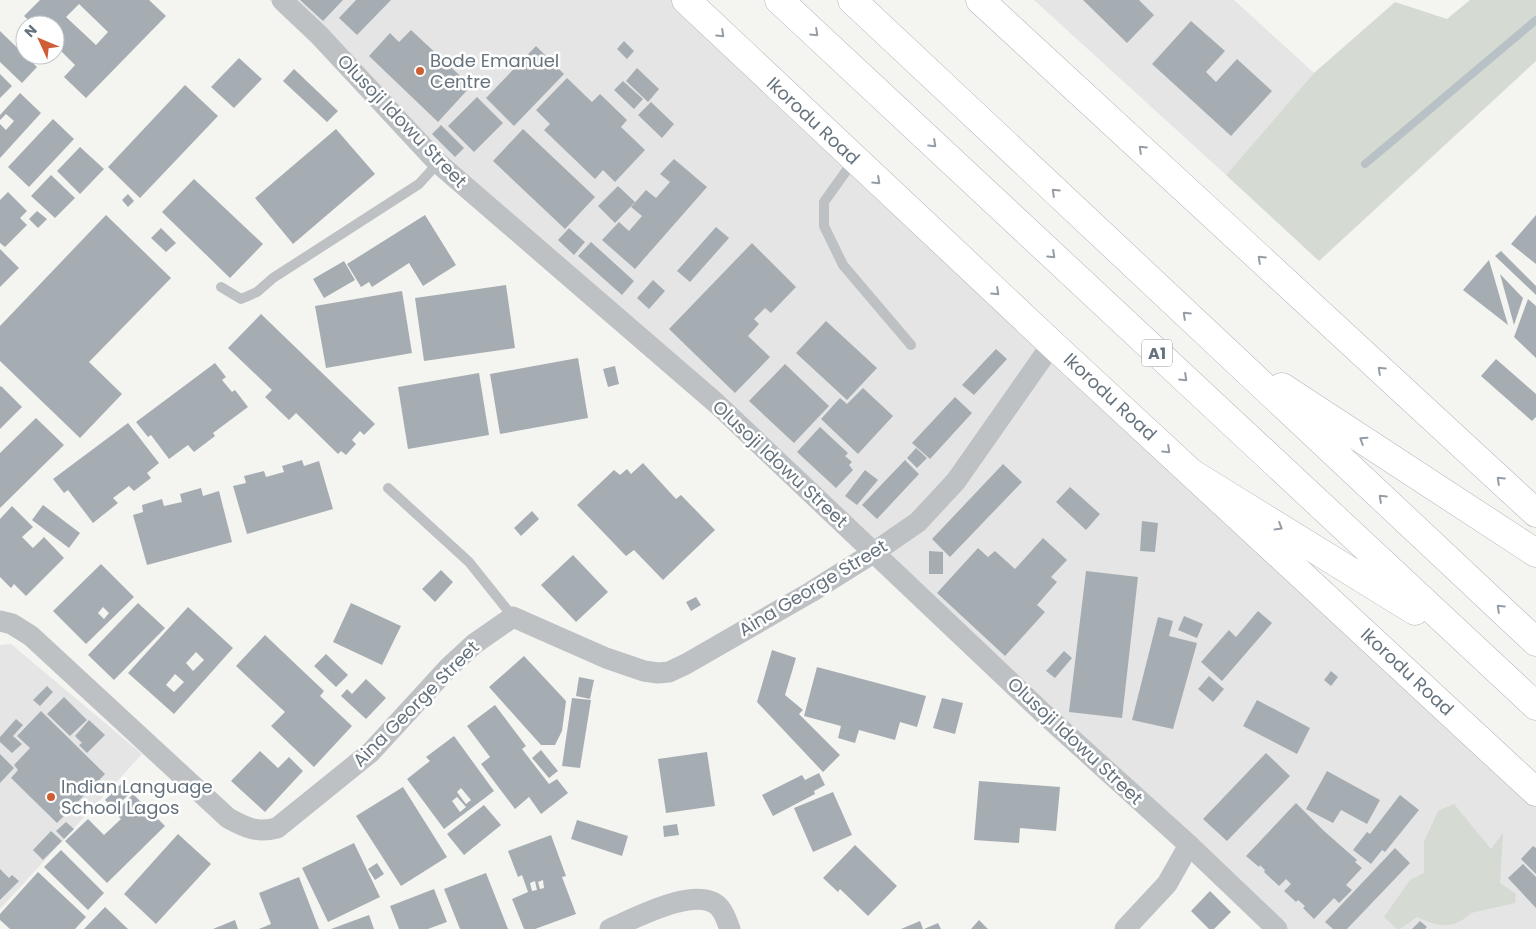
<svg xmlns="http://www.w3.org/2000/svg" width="1536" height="929" viewBox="0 0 1536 929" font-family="Poppins,sans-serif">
	<rect width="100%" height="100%" fill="#f4f4f1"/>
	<!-- built -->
	<path fill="#e4e5e4" d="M269,0H675L1536,802V929H1267Z
		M1034,0H1234L1314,73L1226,175Z
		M11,644L142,754L0,909V645Z"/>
	<!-- green -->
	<path fill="#d5dad2" d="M1470,0H1536V61L1319,261L1226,175L1314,73L1395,2L1447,19Z
		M1454,804L1491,849L1503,833L1500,883L1516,894L1515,903L1471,913C1454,929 1440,928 1417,917L1400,929H1397L1384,917L1410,880L1424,873V842L1438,811Z"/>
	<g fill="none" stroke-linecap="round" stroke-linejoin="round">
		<!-- stream -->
		<path stroke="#b8c1c6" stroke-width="8" d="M1365,164L1536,20"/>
	</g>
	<!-- building -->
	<path fill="#a6adb2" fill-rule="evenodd" d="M40,0H149L166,16L86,98L64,77L75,65L55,45V25H34L24,16ZM79,4L108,32L96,45L66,17Z
		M300,0H343L323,21Z
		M356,0H391L357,35L339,18Z
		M1083,0H1139L1154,15L1127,43Z
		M1191,21L1225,51L1206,72L1216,82L1237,59L1272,91L1231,136L1152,64Z
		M411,30L471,86L438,122L369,56L390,33L399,42Z
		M0,31L37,67L22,83L0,62Z
		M624,41L634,51L627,59L617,49Z
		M536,46L564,74L514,126L486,98Z
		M239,58L262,79L234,108L211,87Z
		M637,68L659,89L648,102L626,81Z
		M294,69L338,111L327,122L283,81Z
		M0,74L12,86L0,98Z
		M567,78L592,102L600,94L627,120L621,127L645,150L615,182L603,170L595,179L544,130L550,124L536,110Z
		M623,81L643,99L634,109L614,90Z
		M185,85L218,116L140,198L108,167Z
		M20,93L41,113L0,158V124L6,130L14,121L6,114L0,120V115Z
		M477,97L503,123L474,152L448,126Z
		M651,102L674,124L662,138L638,115Z
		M53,119L74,139L29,187L8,167Z
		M441,125L464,148L455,157L432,134Z
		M336,129L375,174L293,244L255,198Z
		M523,129L595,197L565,229L493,161Z
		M80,147L104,169L80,194L57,171Z
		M674,159L707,187L635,269L602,240L619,222L629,231L642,216L631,207L646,190L656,198L670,182L660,174Z
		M51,175L75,198L55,218L31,196Z
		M194,179L263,244L230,278L162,212Z
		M618,186L635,202L615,223L598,206Z
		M8,192L27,211L20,218L27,225L5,247L0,243V200Z
		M128,194L134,201L128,207L122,200Z
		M37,211L47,219L38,228L29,219Z
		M106,215L171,278L89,362L122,394L80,438L0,361V326Z
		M425,215L456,265L423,286L409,263L372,287L369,282L361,287L347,264Z
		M1536,215V264L1511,244Z
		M716,227L729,238L690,282L677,271Z
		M161,228L176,243L166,252L151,238Z
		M569,228L585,242L574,255L558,240Z
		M591,242L634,281L622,295L578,256Z
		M752,243L796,287L771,313L765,308L754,319L759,324L748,336L770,357L735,393L669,329Z
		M0,249L19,268L0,287Z
		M1501,251L1536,286V295L1495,256Z
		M1489,260L1508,325L1463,290Z
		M344,261L355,280L324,298L313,279Z
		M1500,274L1523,298L1514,325Z
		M653,280L665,291L649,309L637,298Z
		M506,285L515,348L424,361L415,298Z
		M402,291L412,353L326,368L315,306Z
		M1528,299L1536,306V358L1514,337Z
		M261,314L375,424L364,435L360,431L352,440L356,444L346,455L341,451L338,454L296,413L289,420L265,397L272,390L228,348Z
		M826,321L877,368L847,400L796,353Z
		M996,349L1007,359L974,395L962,385Z
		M578,358L588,418L500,434L490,374Z
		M1496,359L1536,394V417L1532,421L1481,376Z
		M215,363L226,377L222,380L232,392L235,390L248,407L213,433L215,436L194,452L188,445L169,459L151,435L148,437L136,422Z
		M785,364L829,406L794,443L749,401Z
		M615,366L619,384L608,387L603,369Z
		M479,373L489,435L408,449L398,387Z
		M1,386L22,407L0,429V387Z
		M863,388L893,416L858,454L821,419L840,398L847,404Z
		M955,397L972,413L930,459L912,443Z
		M36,418L64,445L0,508V453Z
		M128,423L159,463L147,473L151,478L134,491L129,486L113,498L118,503L93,523L68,490L64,493L53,479Z
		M820,427L848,453L845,456L852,462L849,465L853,470L836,488L797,452Z
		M916,448L927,458L917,468L907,458Z
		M302,460L304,466L319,461L333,509L247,534L233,486L246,483L244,476L264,471L266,477L284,472L282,466Z
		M905,460L919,474L877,519L862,505Z
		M643,463L676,499L681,495L715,530L663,580L634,550L626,556L577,505L614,470L620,475L627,469L631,474Z
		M1003,464L1022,482L950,557L932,539Z
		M865,470L878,480L857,505L845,496Z
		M1070,487L1100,514L1086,530L1056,502Z
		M201,488L203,496L219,491L232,542L147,565L133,515L143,512L142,505L162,499L164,506L182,502L180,494Z
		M43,505L80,533L69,548L32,520Z
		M12,506L33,527L22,537L33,548L44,537L64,558L26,596L14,584L11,588L0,577V519Z
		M532,511L539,519L521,536L514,528Z
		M1142,521L1158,523L1155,552L1140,551Z
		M1043,538L1067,560L1051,577L1057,582L1037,605L1045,612L1005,656L937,593L978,548L988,557L995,551L1015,569Z
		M929,551L943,552V574H929Z
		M573,555L608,592L576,622L541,585Z
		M101,564L134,597L86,644L53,611ZM103,607L109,613L104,619L98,613Z
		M441,570L453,582L435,602L422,589Z
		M1086,571L1138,577L1122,718L1069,712Z
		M696,597L701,605L691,611L686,602Z
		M138,603L165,628L114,680L88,655Z
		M351,603L401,626L382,665L333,642Z
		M188,607L233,648L174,714L128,673ZM196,652L204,660L193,671L186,663ZM175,674L184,682L174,692L166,685Z
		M1258,611L1272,623L1222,681L1201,662L1229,630L1236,637Z
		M1184,616L1203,624L1197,638L1178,630Z
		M1158,617L1173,621L1169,636L1197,643L1173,729L1132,720Z
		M265,635L324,691L320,696L352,726L314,767L271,726L285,712L236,666Z
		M772,650L796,658L785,695L803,710L799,714L840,755L823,772L757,702Z
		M1064,651L1072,658L1055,678L1046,671Z
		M326,654L348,675L336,687L314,666Z
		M524,656L566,701L562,731L555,745H541L489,687Z
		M817,667L926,696L917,727L900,722L895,740L859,730L855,743L838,738L841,726L804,716Z
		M1331,671L1338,677L1331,686L1324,680Z
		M1209,676L1224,689L1213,702L1198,689Z
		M579,677L594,680L590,699L576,696Z
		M366,679L386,698L366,719L341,696L347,689L352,694Z
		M47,686L53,692L40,706L33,700Z
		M64,697L87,720L70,736L47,714Z
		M572,698L591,700L580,768L562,766Z
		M942,698L963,703L955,734L933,728Z
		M1257,700L1310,728L1297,754L1243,726Z
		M495,705L526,746L522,749L549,784L557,779L568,793L541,814L529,797L515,809L481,764L490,757L467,726Z
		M41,711L105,774L57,823L11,778L18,770L14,765L30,748L17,736Z
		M16,719L23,725L13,736L22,744L12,753L0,742V737Z
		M89,720L105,735L87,753L79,745L82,743L75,736Z
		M454,736L494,791L444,829L407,779L430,761L426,757ZM461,788L471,800L466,804L457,792ZM457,797L466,807L460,812L452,801Z
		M541,750L558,771L549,778L532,758Z
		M260,751L278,768L289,757L303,771L265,812L231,781Z
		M707,752L715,806L666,813L658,759Z
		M1266,753L1290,776L1227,841L1203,819Z
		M0,754L14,768L0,783Z
		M1327,771L1380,800L1367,824L1341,810L1333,823L1306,809Z
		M819,773L825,785L814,791L815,794L773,816L762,795L802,775L805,780Z
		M979,781L1060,787L1056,831L1020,828L1019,843L974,840Z
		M122,783L131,792L114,809L105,800Z
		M403,787L447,857L401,886L356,816Z
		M833,792L852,835L813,852L794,808Z
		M133,794L165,826L107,883L65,841L88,819L104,835L121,819L115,813Z
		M1400,795L1419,810L1385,852L1382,850L1371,864L1353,850L1367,832L1370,834Z
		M1296,803L1324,831L1357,860L1355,862L1362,868L1346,885L1352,890L1339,903L1334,898L1314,919L1303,908L1305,906L1298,900L1296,902L1284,891L1291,884L1286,879L1279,886L1264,872L1265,870L1260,865L1259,867L1246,856Z
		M484,805L501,825L464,855L447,834Z
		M577,820L628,836L622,856L571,839Z
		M66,822L74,829L64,839L56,831Z
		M677,824L679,835L664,837L663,826Z
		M51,831L62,841L43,860L33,850Z
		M178,834L211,864L156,924L124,894Z
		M551,835L566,876L562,877L576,914L535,929H524L512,899L528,892L522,875L518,877L508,851ZM543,880L544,888L540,889L538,882ZM535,881L537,890L532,891L530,883Z
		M354,843L380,897L328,922L302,868Z
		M855,845L897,886L868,916L840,889L838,892L823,878Z
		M1533,846L1536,848V874L1521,859Z
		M1395,848L1410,863L1347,929H1333L1325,922Z
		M61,850L104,893L88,910L44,867Z
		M377,863L384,874L375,880L368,869Z
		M1523,864L1536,877V908L1508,878Z
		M0,869L9,878L12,875L19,881L0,900Z
		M38,872L86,917L75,929H10L0,920V914Z
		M486,873L508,929H460L444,889Z
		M299,877L319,929H259L271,924L259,893Z
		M434,889L447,922L428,929H399L390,906Z
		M1210,891L1231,912L1214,929H1209L1191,911Z
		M105,907L128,929H84Z
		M369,915L374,929H331Z
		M235,920L238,929H213Z
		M979,920L988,929H971Z
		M920,921L923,929H901Z
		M1420,921L1427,927L1425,929H1412Z
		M938,923L941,929H924Z"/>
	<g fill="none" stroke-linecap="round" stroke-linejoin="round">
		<!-- primary casing -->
		<g stroke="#b1b5b8" stroke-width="29">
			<path id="primary" d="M686,0L1052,344L1536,792
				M980,0L1536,513"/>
		</g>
		<!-- highway casing -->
		<g stroke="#b2b5b8" stroke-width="29">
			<path id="highway" d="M779,0L1536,706
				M852,0L1536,642
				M1282,387L1536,553
				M1193,474L1415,611"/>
		</g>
		<!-- lane -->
		<path stroke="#bdc1c4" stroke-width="10" d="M854,160L824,202V226L843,265L911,345
			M221,287L241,299L257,292L273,278L419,184L438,163
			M388,488L469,562L513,617"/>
		<!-- street -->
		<path stroke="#bdc1c4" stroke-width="21" d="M282,0L319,35L438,163L716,403L1043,713L1189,845L1277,929
			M0,621L12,624L31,636L228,818C246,828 257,833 277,828L371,752L448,668L474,644L513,617L606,658L644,671L658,673L669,672L686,664L811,592L873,553L918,522L956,481L1052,344
			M610,929C634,919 699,883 720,908C725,914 727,922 730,929
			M1125,929L1167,884L1189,845"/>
		<!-- primary -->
		<use href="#primary" stroke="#fff" stroke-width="28"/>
		<!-- highway -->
		<use href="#highway" stroke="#fff" stroke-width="28"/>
	</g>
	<!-- one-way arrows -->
	<defs><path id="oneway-chevron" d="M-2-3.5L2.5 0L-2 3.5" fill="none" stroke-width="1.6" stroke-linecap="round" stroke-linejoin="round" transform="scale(1.25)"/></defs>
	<g stroke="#949da5">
		<use href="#oneway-chevron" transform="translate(815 33) rotate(43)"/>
		<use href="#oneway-chevron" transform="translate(721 34) rotate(43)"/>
		<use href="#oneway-chevron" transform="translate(933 144) rotate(43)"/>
		<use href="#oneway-chevron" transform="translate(1142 149) rotate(-137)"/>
		<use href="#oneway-chevron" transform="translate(877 181) rotate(43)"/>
		<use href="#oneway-chevron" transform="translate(1055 192) rotate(-137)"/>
		<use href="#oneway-chevron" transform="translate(1052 255) rotate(43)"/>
		<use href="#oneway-chevron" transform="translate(1261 259) rotate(-137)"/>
		<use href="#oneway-chevron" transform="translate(996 292) rotate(43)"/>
		<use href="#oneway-chevron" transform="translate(1186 315) rotate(-137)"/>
		<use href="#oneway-chevron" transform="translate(1381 370) rotate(-137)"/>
		<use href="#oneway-chevron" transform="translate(1184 378) rotate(43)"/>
		<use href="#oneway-chevron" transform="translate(1363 440) rotate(-147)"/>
		<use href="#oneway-chevron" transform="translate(1167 450) rotate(43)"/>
		<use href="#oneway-chevron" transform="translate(1500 480) rotate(-137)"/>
		<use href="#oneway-chevron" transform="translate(1382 498) rotate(-137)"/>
		<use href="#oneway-chevron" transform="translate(1279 527) rotate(31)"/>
		<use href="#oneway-chevron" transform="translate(1500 608) rotate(-137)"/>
	</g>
	<!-- markers -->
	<g fill="#ce5e36" stroke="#fff" stroke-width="2">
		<circle cx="420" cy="71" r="5"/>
		<circle cx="51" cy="797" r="5"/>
	</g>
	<g text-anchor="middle" stroke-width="5" stroke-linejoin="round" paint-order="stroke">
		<!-- shield labels -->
		<rect fill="#fff" stroke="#949da5" stroke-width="1" x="1142" y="339.5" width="30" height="27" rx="4"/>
		<g font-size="16" font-weight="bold" fill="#66737e">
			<text x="1157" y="359">A1</text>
		</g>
		<!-- poi labels -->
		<g font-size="18" fill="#66737e" stroke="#fff" text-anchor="start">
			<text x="430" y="67">Bode Emanuel<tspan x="430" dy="21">Centre</tspan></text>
			<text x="61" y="793">Indian Language<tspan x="61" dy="21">School Lagos</tspan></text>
		</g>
		<!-- street labels -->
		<g font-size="18" fill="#66737e" stroke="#fff">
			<text transform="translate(402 121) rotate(46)" y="6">Olusoji Idowu Street</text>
			<text transform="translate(813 121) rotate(43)" y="6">Ikorodu Road</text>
			<text transform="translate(1110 397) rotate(43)" y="6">Ikorodu Road</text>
			<text transform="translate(780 464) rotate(43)" y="6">Olusoji Idowu Street</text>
			<text transform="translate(813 588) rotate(-31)" y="6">Aina George Street</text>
			<text transform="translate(1407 672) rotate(43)" y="6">Ikorodu Road</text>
			<text transform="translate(416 704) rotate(-45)" y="6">Aina George Street</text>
			<text transform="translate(1075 741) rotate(43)" y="6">Olusoji Idowu Street</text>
		</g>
	</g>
	<!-- north arrow -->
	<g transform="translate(40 40) rotate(314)"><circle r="24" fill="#ffffff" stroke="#c2c7cb"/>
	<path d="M0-4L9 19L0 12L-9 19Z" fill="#ce5e36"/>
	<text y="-8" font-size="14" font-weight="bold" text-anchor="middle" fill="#66737e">N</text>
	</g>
</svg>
